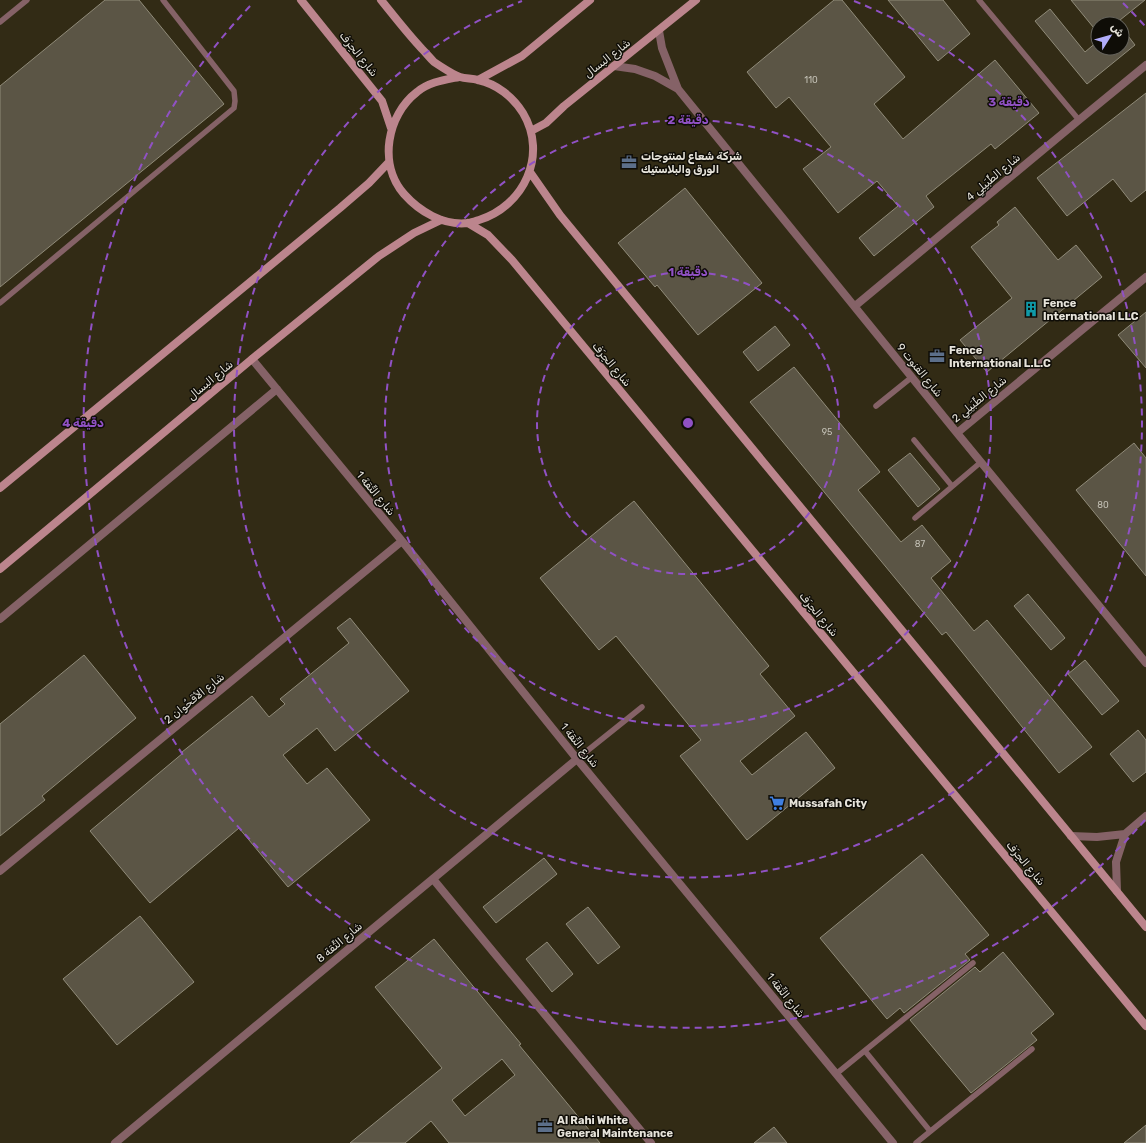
<svg xmlns="http://www.w3.org/2000/svg" width="1146" height="1143" viewBox="0 0 1146 1143" font-family="Rubik,'Noto Sans Arabic',sans-serif">
	<rect width="100%" height="100%" fill="#292415"/>
	<!-- built -->
	<path fill="#322b15" fill-rule="evenodd" d="M0,0H1146V1143H0ZM1098,24H1122V48H1098Z"/>
	<!-- building -->
	<path fill="#5b5545" stroke="#908b79" fill-rule="evenodd" d="M105,0H139L224,104L0,287V86Z
		M834,0H842L905,77L874,104L903,139L995,60L1039,113L995,149L991,144L926,196L934,207L874,256L859,238L898,206L877,181L838,213L803,169L831,147L789,97L776,108L747,72Z
		M888,0H943L970,34L938,61Z
		M1071,0H1145L1115,24H1098V33Z
		M1050,9L1085,52L1098,41V48H1122V28L1135,45L1087,84L1035,21Z
		M1146,93V190L1131,202L1113,179L1067,216L1037,178Z
		M685,188L762,283L698,335L657,285L655,287L618,243Z
		M1015,207L1058,260L1076,245L1102,277L987,372L960,340L1012,298L971,247L999,225L997,222Z
		M1146,312V368L1118,335Z
		M775,326L790,345L758,371L743,352Z
		M794,367L880,472L858,490L901,542L922,525L951,561L931,578L974,631L987,620L1092,747L1059,773L946,632L942,635L750,402Z
		M1134,443L1146,458V576L1076,490Z
		M910,453L940,489L918,507L888,470Z
		M634,501L769,666L760,674L795,716L740,761L752,775L806,732L835,768L747,840L680,756L701,740L616,636L599,650L540,578Z
		M1028,594L1065,638L1051,650L1014,606Z
		M350,618L409,691L335,751L317,728L283,755L307,784L327,768L370,820L288,887L239,828L150,903L90,831L183,753L182,752L252,696L269,717L285,704L280,699L349,643L337,628Z
		M84,655L136,718L42,796L45,800L0,836V724Z
		M1085,660L1119,701L1102,715L1068,674Z
		M1138,730L1146,740V772L1133,782L1110,754Z
		M922,854L989,935L965,954L970,960L904,1013L900,1008L887,1019L820,938Z
		M544,858L557,874L496,923L483,907Z
		M588,907L620,947L598,964L566,924Z
		M140,916L194,982L117,1045L63,979Z
		M434,939L521,1044L519,1045L600,1143H449L431,1121L405,1143H350L442,1068L375,987ZM502,1059L515,1075L465,1116L452,1100Z
		M547,942L573,974L552,992L526,959Z
		M1003,952L1054,1014L1031,1033L1037,1040L971,1093L910,1020L975,967L980,972Z
		M1146,1125V1143H1124Z
		M774,1127L787,1143H754Z"/>
	<g fill="none" stroke-linecap="round" stroke-linejoin="round">
		<!-- lane -->
		<path stroke="#856267" stroke-width="5.5" d="M979,0L1079,120
			M0,22L27,0
			M0,303L234,108L235,101L234,91L163,0
			M876,406L912,377
			M914,440L952,486
			M915,518L981,462
			M577,759L642,707
			M865,1051L930,1131
			M836,1074L973,963
			M916,1143L1032,1049"/>
		<!-- street -->
		<path stroke="#856267" stroke-width="8" d="M659,31L662,48L678,89L957,433L1146,663
			M614,66L635,69L655,76L678,89
			M855,306L1079,120L1146,65
			M252,359L402,541L577,759L893,1143
			M957,433L1146,277
			M0,619L277,389
			M1071,836L1097,837L1125,834L1146,816
			M0,871L402,541
			M433,879L651,1143
			M1117,891L1116,862L1125,834
			M115,1143L577,759"/>
		<!-- secondary -->
		<path stroke="#bc858d" stroke-width="8" d="M301,0L382,101L391,128
			M381,0C394,16 407,33 422,49C426,53 430,58 434,62C440,66 454,75 460,77C466,79 472,78 478,80C497,84 513,97 523,113C548,155 524,206 479,220C476,221 471,223 468,223C443,226 419,211 404,194C378,164 387,115 417,92C429,82 444,80 459,77
			M478,80L522,56L590,0
			M531,131L546,123L564,106L696,0
			M530,172L560,215L1146,927
			M468,223L488,235L512,260L1146,1026
			M0,488L340,208L369,183L389,162
			M0,569L252,359L379,256L414,233L441,220"/>
	</g>
	<!-- distance rings -->
	<g fill="none" stroke="#9051c4" stroke-width="2" stroke-dasharray="7 5">
		<circle cx="688" cy="423" r="151"/>
		<circle cx="688" cy="423" r="303"/>
		<path d="M854 1A454 454 0 1 1 522 1"/>
		<path d="M1145 820A605 605 0 1 1 253 3M1123 3A605 605 0 0 1 1145 26"/>
	</g>
	<!-- icons -->
	<defs>
		<g id="office-bare" transform="scale(1.2)"><path d="M-6-3h4V-5.5h4V-3h4V5H-6ZM-1-4.5V-3h2v-1.5ZM-6 0V1H6V0Z" fill="#5c6f8a" stroke="#0f0d07" stroke-width="2.5" paint-order="stroke"/></g>
		<g id="building-bare" transform="scale(1.2)"><path d="M-4-6H4V6H1V3H-1V6H-4ZM-2.5-4.3h1.7v1.8h-1.7ZM.8-4.3h1.7v1.8H.8ZM-2.5-1h1.7V.8h-1.7ZM.8-1h1.7V.8H.8Z" fill="#0f9aa8" stroke="#0f0d07" stroke-width="2.5" paint-order="stroke"/></g>
		<g id="supermarket-bare" transform="scale(1.2)"><path d="M-6-5.5h2.5l.6 2H6L4.5 2H-2.5L-4.4-4H-6ZM-1.5 3.2a1.3 1.3 0 1 0 .1 0ZM3 3.2a1.3 1.3 0 1 0 .1 0Z" fill="#3f7fe0" stroke="#0f0d07" stroke-width="2.5" paint-order="stroke"/></g>
	</defs>
	<g fill-rule="evenodd">
		<use href="#office-bare" x="629" y="162"/>
		<use href="#building-bare" x="1031" y="309"/>
		<use href="#office-bare" x="937" y="356"/>
		<use href="#supermarket-bare" x="777" y="803"/>
		<use href="#office-bare" x="545" y="1126"/>
	</g>
	<g text-anchor="middle" stroke-width="3" stroke-linejoin="round" paint-order="stroke">
		<!-- number labels -->
		<g font-size="9" fill="#c3c0b5">
			<text x="811" y="83">110</text>
			<text x="827" y="435">95</text>
			<text x="1103" y="508">80</text>
			<text x="920" y="547">87</text>
		</g>
		<!-- street labels -->
		<g font-size="11" fill="#e6e3da" stroke="#0f0d07">
			<text transform="translate(359 54) rotate(51)" y="4">شارع الحِرَف</text>
			<text transform="translate(607 58) rotate(-38)" y="4">شارع البسال</text>
			<text transform="translate(993 177) rotate(-40)" y="4">شارع الطِّبَيلِي 4</text>
			<text transform="translate(612 364) rotate(50)" y="4">شارع الحِرَف</text>
			<text transform="translate(920 370) rotate(51)" y="4">شارع القنوت 9</text>
			<text transform="translate(210 380) rotate(-40)" y="4">شارع البسال</text>
			<text transform="translate(979 399) rotate(-39)" y="4">شارع الطِّبَيلِي 2</text>
			<text transform="translate(376 493) rotate(50)" y="4">شارع الثِّقة 1</text>
			<text transform="translate(819 614) rotate(50)" y="4">شارع الحِرَف</text>
			<text transform="translate(194 698) rotate(-39)" y="4">شارع الأقحُوان 2</text>
			<text transform="translate(580 745) rotate(51)" y="4">شارع الثِّقة 1</text>
			<text transform="translate(1026 863) rotate(50)" y="4">شارع الحِرَف</text>
			<text transform="translate(339 942) rotate(-40)" y="4">شارع الثِّقة 8</text>
			<text transform="translate(786 995) rotate(51)" y="4">شارع الثِّقة 1</text>
		</g>
		<!-- poi labels -->
		<g font-size="11" font-weight="bold" fill="#e6e3da" stroke="#0f0d07" text-anchor="start">
			<text x="641" y="160">شركة شعاع لمنتوجات<tspan x="641" dy="13">الورق والبلاستيك</tspan></text>
			<text x="1043" y="307">Fence<tspan x="1043" dy="13">International LLC</tspan></text>
			<text x="949" y="354">Fence<tspan x="949" dy="13">International L.L.C</tspan></text>
			<text x="789" y="807">Mussafah City</text>
			<text x="557" y="1124">Al Rahi White<tspan x="557" dy="13">General Maintenance</tspan></text>
		</g>
	</g>
	<circle cx="688" cy="423" r="6" fill="#9051c4" stroke="#0f0d07" stroke-width="2"/>
	<g font-size="12" text-anchor="middle" font-weight="bold" fill="#9051c4" stroke="#0f0d07" stroke-width="3" stroke-linejoin="round" paint-order="stroke">
		<text x="1009" y="106">3 دقيقة</text>
		<text x="688" y="124">2 دقيقة</text>
		<text x="688" y="276">1 دقيقة</text>
		<text x="83" y="427">4 دقيقة</text>
	</g>
	<!-- north arrow -->
	<g transform="translate(1110 36) rotate(53)"><circle r="19" fill="#0f0d07" stroke="#65635b"/>
	<path d="M0-3L7 15L0 10L-7 15Z" fill="#b1adfa"/>
	<text y="-6" font-size="11" font-weight="bold" text-anchor="middle" fill="#e6e3da">ش</text>
	</g>
</svg>
